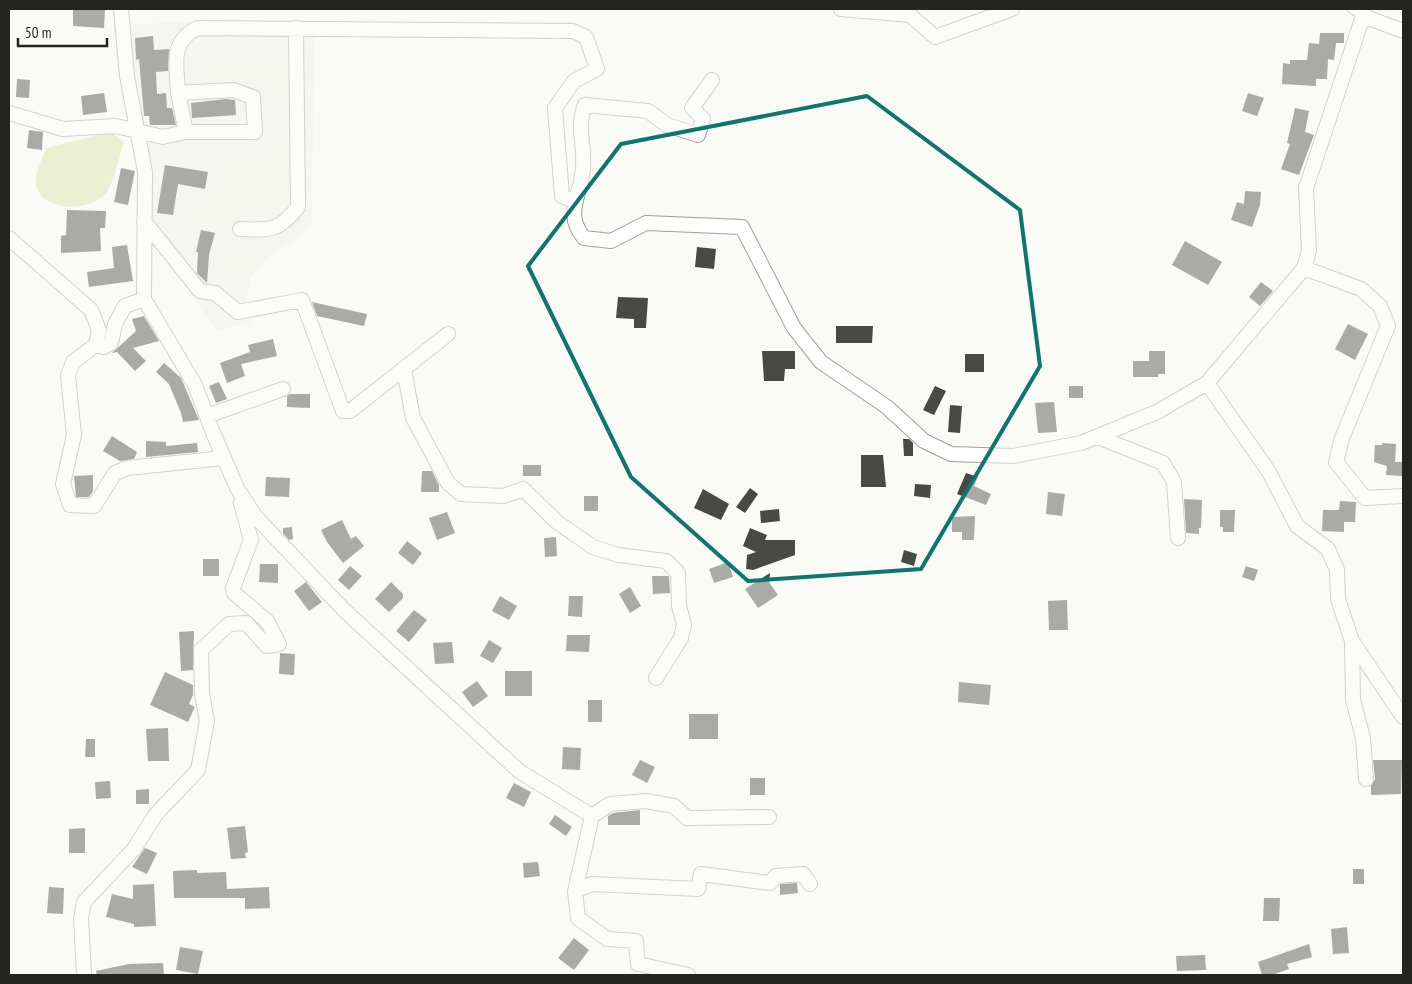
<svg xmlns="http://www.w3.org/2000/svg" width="1412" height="984" viewBox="0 0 1412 984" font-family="'PT Sans Narrow',sans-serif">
	<rect width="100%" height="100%" fill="#fafbf7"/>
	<!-- built -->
	<path fill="#edefe4" d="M314,20L312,223L294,242L271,254L250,278L246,303L251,322L217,331L139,220L140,169L113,24Z"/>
	<!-- green -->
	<path fill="#dae3a6" d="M111,132L124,142C119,156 116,177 108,190C92,215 33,213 36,178C37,168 43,157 46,148Z"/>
	<!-- building -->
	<path fill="#494946" d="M73,9H105L104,28L73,26Z
		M1320,33H1344V43H1336L1334,60L1328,59L1327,79H1316V86L1282,84L1283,63L1290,64V60H1307L1309,43L1319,44Z
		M153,36L154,50L169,49L168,71L156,72L157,94L166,93L167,108H172L176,125H150L149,116H144L139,59L136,60L135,38Z
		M17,79L30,80L29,98L16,97Z
		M104,93L107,112L83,115L81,96Z
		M1248,93L1264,98L1257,116L1242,111Z
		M226,99L235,100L236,115L192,118L191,103Z
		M1295,108L1309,111L1305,132L1314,135L1299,175L1281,169L1290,144L1287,143Z
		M29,130L43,132L42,150L27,148Z
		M165,165L208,172L205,189L178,184L173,215L157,213Z
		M121,168L135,171L128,205L114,202Z
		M1245,191L1261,192L1260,205L1252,227L1231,220L1237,202L1244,204Z
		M67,210L106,211L105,228H100L101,251L61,253V236L66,235Z
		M201,230L215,233L209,255L207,283L197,273L198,252H196Z
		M1185,241L1222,262L1208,285L1172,265Z
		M127,245L133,281L89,287L87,272L114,268L112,247Z
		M697,247L716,249L714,269L695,267Z
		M1261,282L1273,291L1260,306L1249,297Z
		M618,297L648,298L646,328H634V319L616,318Z
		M312,302L367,314L364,326L317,316Z
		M144,316L159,341L133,348L146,361L135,371L117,352L112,353L136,331L132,319Z
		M1348,324L1368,334L1355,360L1335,349Z
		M836,326H873L872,343H836Z
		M273,339L277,356L241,364L245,376L227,383L220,363L250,352L248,345Z
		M762,351H795V369H785L784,381H764Z
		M1149,351H1165V374H1158V377H1133V361H1149Z
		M965,354H984V372H965Z
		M164,363L181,378L199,420L183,422L181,413L169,384L156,372Z
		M219,382L227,399L216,403L209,386Z
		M935,386L946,391L934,415L923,410Z
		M1069,386H1083V398H1069Z
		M290,394H310V408L287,407V396Z
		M1054,402L1057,432L1038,433L1035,403Z
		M950,405L962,406L960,433L948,432Z
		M112,436L137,452L134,459L120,461L103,451Z
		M903,439H909L913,443V456H904Z
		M146,441L166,442V446L197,443L198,452L146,457Z
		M1382,443L1396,444L1395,462H1403V476L1386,475L1387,466L1374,462L1375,445H1382Z
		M861,455H883L886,487H861Z
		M523,465H541V476H523Z
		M422,471H432L439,485V492H421Z
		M966,473L978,477L974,486L991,494L986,505L957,494Z
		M93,475V491L89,497H76L74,476Z
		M266,477L290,478L289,497L265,496Z
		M915,484L931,485L930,498L914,496Z
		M750,488L758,494L745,513L736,507Z
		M703,489L729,504L721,520L694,508Z
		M1048,492L1065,494L1062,516L1046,514Z
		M584,496H598V511H584Z
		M1184,499L1202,500L1201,528H1199V534L1186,533Z
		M1340,501L1356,502L1355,522H1344V532L1322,531L1323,510H1339Z
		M779,509L780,521L761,523L760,511Z
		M1220,510H1235L1234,532H1223V527H1220Z
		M447,512L455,533L437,540L429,518Z
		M975,516L974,540H962V532H952V517Z
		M342,520L351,539L356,536L364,546L343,563L327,542L321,530Z
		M292,527L293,539L289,540L283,533V528Z
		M750,528L767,535L765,540H795V555L753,570L746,569L747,555L756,552L743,546Z
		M556,537L557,556L545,557L544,538Z
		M407,541L422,553L413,565L398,553Z
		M904,550L917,554L914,566L901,562Z
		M203,559H219V576H203Z
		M728,562L733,577L714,583L709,569Z
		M260,564H278V583L259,582Z
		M350,566L362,576L349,590L338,580Z
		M1246,566L1258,570L1254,581L1242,577Z
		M770,573L769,582L778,595L758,608L745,589Z
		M652,576H669L670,593L653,594Z
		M306,582L322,602L309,611L294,591Z
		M391,582L403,594V598L389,612L375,599Z
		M630,587L641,606L630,613L619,594Z
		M500,596L517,606L509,620L492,611Z
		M569,596H583L582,617L568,616Z
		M1067,600L1068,630H1049L1048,601Z
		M414,610L427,620L409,642L396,631Z
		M194,631L193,670L181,671L179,632Z
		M567,635H590L589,652L566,651Z
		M489,640L502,648L493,663L480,656Z
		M452,642L454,663L435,664L433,643Z
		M280,653L295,654L294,675L279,674Z
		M505,671H532V696H505Z
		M165,672L193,685V695L189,704L195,707L188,722L150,705Z
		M477,681L488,696L473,707L462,692Z
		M959,682L991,685L989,705L958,702Z
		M588,700H602V722H588Z
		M689,714H718V739H689Z
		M168,728L169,761H148L146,729Z
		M86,739H95V757H85Z
		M563,747L581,748L580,770L562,769Z
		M640,760L655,767L647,783L632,775Z
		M1373,760H1402L1401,794L1371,795V786L1375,779Z
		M750,778H765V795H750Z
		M110,781L111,798L96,799L95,782Z
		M514,783L531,792L524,807L506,798Z
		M149,789V804H136V790Z
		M640,810V825H608V816L613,813Z
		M555,815L572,827L566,836L549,824Z
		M245,826L248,852L245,853L246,858L231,859L227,828Z
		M85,828V853H69V829Z
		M145,848L157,853L147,874L132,867Z
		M538,862L540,876L524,878L523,863Z
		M1353,869H1364V884H1353Z
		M197,870V873L226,872L227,889L269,887L270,908L245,909V898H174L173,871Z
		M797,883L798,893L780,895V884Z
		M154,884L156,926L134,927V924L106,917L112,894L133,899V885Z
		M49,887L64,888L63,914L47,913Z
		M1264,898H1280L1279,921H1263Z
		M1347,927L1349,953L1333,954L1331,929Z
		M574,938L589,950L574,970L558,958Z
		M1309,944L1312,957L1287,964L1289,969L1272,975H1262L1258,962Z
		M180,947L203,951L198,974L176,970Z
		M1205,955L1206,970L1177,971L1176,956Z
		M163,963L164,975H97L96,971L129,964Z"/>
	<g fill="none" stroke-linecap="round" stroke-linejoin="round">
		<!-- service casing -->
		<g stroke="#9fa09c" stroke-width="9">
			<path id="service" d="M1351,9L1363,16"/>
		</g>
		<!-- minor casing -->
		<g stroke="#9fa09c" stroke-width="16">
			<path id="minor" d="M121,9L127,76L145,172L144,299
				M841,9L910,15L935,37L1012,9
				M1363,16L1403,31
				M712,80L692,108L703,119L698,135L667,125L648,111L585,105C576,126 585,146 583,167C582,195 563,212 584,238L611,241L646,223L742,227L794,328L821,362L887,407L924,441L951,454L1013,456L1081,443L1157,412L1207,383L1304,268L1309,251L1306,188L1363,16V9
				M178,93C177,65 169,43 197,28L573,31L586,37L597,69L574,81L555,108L562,196L574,201
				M9,113L63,129L116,126L163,137L186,132H255L253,97L233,90L178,93L186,132
				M144,221L200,291L215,293L238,312L302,300L343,411H350L448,334
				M240,229C269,230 279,232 298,207L296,28
				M9,238L91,310L99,330L96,345L104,347L111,343L115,324L125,306L144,299L195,385L214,435L237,488L255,516L344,610L519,771L592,816
				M1304,268L1361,289L1380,306L1388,326L1342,438L1336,462L1365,498L1403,496
				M96,345L73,362L68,375L74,435L63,484L70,505L94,506L115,473L127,468L224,458
				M404,369L413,418L448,483L461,494L504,496L523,489L557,522L593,547L618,555L666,561L678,573L679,606L684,624L681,638L656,678
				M1207,383L1269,472L1297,526L1328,549L1337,570L1338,599L1352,641L1403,717
				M207,416L283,389
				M1098,437L1163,463L1174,482L1178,538
				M1352,642L1353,700L1363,738L1366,779
				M575,891L592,884L698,889L701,874L770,883L776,876L803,874L810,884
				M84,975L81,918L84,902L134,849L156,814L198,770L207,721L202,694L201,650L229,624L246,623L267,646L279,644L267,621L234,593L233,588L251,540L241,503
				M688,975L638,964L636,941L607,939L578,918L575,891L592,816L610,804L646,801L674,806L687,818L769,817"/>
		</g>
		<!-- service -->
		<use href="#service" stroke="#fff" stroke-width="7"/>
		<!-- minor -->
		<use href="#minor" stroke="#fff" stroke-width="14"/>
	</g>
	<!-- marked area -->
	<path d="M0 0H1412V984H0ZM867,96L1020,210L1040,366L921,569L748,581L631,477L528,266L621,144Z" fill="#fafbf7" fill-opacity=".55" fill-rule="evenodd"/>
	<path fill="none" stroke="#0f766e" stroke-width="4" stroke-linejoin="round" d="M867,96L1020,210L1040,366L921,569L748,581L631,477L528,266L621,144Z"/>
	<!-- border -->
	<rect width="1412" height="984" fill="none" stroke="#232422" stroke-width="20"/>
	<!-- scale -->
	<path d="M18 38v8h89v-8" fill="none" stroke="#232422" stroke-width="2.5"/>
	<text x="25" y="38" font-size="15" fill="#232422" stroke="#ffffff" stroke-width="4" paint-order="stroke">50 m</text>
</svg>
